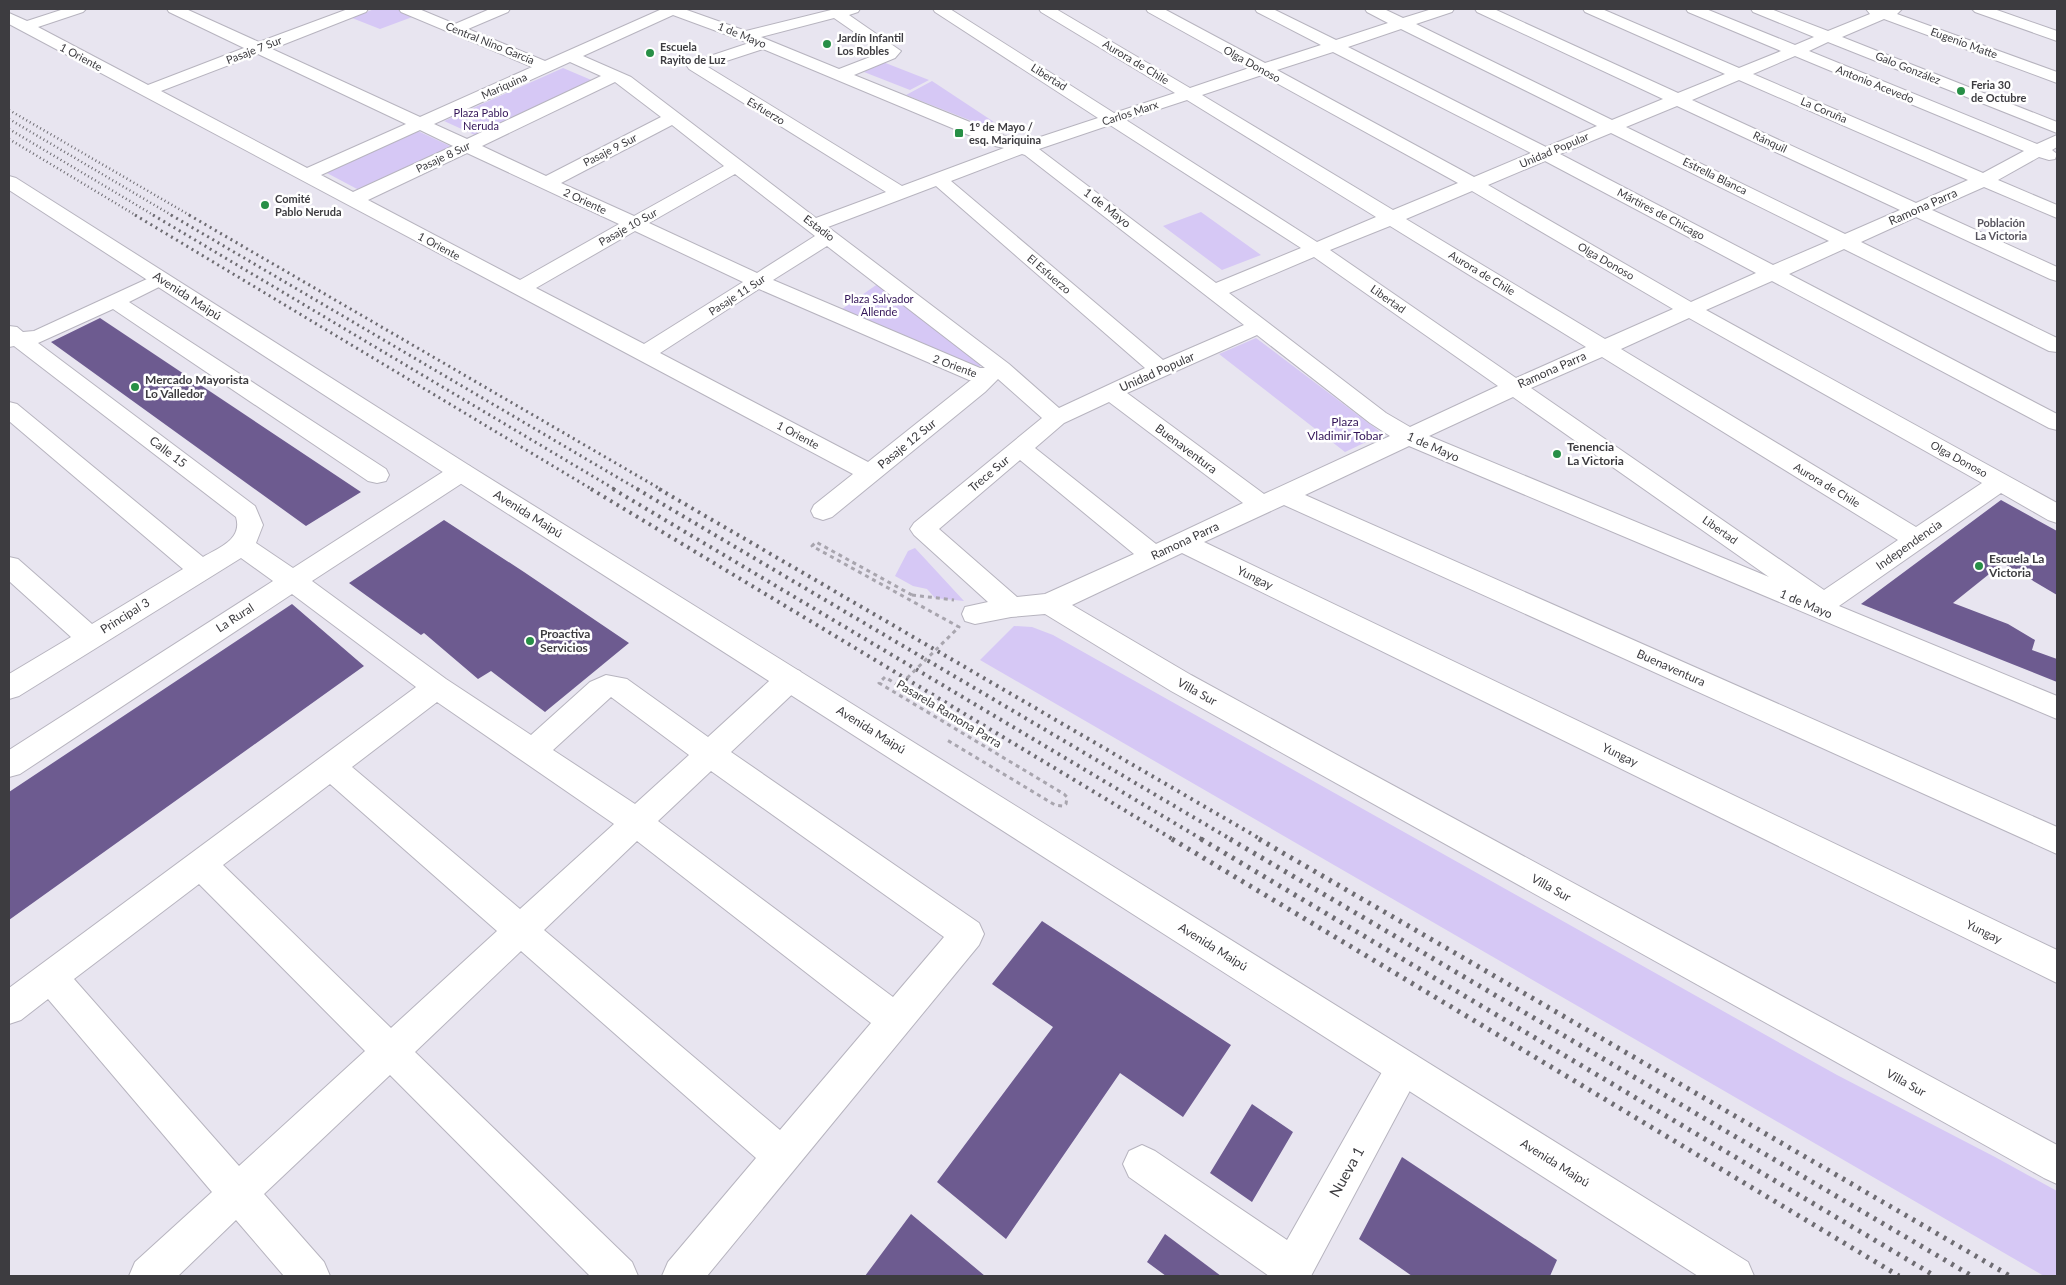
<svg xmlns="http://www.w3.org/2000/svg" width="2066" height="1285" viewBox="0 0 2066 1285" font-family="Lato,sans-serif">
	<rect width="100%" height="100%" fill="#e8e5f0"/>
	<!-- green -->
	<path fill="#d6c8f5" d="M374,9H397L415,16L380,29L352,18Z
		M883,62L929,80L910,90L864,72Z
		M563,68L596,82L477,136L444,121Z
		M932,81L994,122L982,125L906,95Z
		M418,131L452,147L359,190L325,172Z
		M1201,212L1261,255L1222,270L1163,226Z
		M879,283L982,365L977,368L842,309Z
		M1256,338L1383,434L1345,452L1219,354Z
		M915,548L964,601L935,598L927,589L913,586L895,576L908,551Z
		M1014,626L1032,627L1053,635L1837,1075L1995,1157L2057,1191V1276H2044L980,660Z"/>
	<!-- building -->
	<path fill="#6d5b90" d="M100,318L361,492L306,526L51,342Z
		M2001,500L2057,531V595L2003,563L1953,603L2008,624L2035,640L2032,650L2057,659V682L1861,604Z
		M444,520L524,572L629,643L545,712L491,671L478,679L424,633L421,635L349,583Z
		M292,604L364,666L9,920V792Z
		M1042,921L1231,1045L1183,1117L1120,1073L1006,1239L937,1182L1053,1027L992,984Z
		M1252,1104L1293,1132L1252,1202L1210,1173Z
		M1402,1157L1557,1260L1550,1276H1412L1359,1239Z
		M911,1214L985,1276H865Z
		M1165,1234L1221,1276H1166L1147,1262Z"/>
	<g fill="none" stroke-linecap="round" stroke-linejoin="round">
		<!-- minor casing -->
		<g stroke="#b7b4bf" stroke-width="2">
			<path id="minor" d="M64,9H86L83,12L38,27L148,85L244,48L169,12L167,9H186L259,42L348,9H368L366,12L272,49L420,117L532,67L401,12L399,9H419L455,24L490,9H510L508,12L468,29L545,61L662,9H684L746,31L835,9H860L858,12L849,15L901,51L895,58L854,75L1022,143L1098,118L935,12L933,9H950L1114,113L1175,93L1041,12L1039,9H1056L1190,88L1249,68L1148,12L1146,9H1164L1265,63L1321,45L1257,12L1255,9H1273L1336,40L1388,23L1367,12L1365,9H1384L1403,18L1432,9H1454L1452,12L1416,24L1612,120L1663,99L1477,12L1475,9H1494L1678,93L1725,74L1585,12L1583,9H1602L1739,68L1781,51L1688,12L1686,9H1706L1795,45L1814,37L1753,12L1751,9H1771L1828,31L1870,14L1866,9H1902L1897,14L2057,72V83L1884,19L1842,37L2057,122V133L1828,42L1809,51L2037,144L2057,135V147L2052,150L2057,154L2055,159L2049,160L2039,157L1998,180L2057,205V218L1984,187L1932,210L2057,267V281L2050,279L1916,217L1861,242L2057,338V352L2049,351L1844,249L1789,274L2057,414V430L2049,428L1772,281L1706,310L2057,503V523L2048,520L2001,493L1839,606L2057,696V719L1409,446L1305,495L2057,827V854L1284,505L1204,542L2057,950V983L1182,553L1072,605L1191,675L1361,768L2057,1145V1184L2044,1178L1171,691L1045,614L1011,617L975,624L965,621L962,614L965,607L988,602L914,535L910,529L914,523L1042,418L998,379L985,392L832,517L823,520L814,517L811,511L814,505L853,474L9,24V13L27,21ZM673,15L749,43L689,63L687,66L689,69L886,192L816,218L631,77L583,56ZM834,18L883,52L839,69L761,37ZM1401,29L1597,126L1546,147L1348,47ZM763,49L995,146L1004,148L902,186L708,67ZM1333,52L1531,153L1474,177L1277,70ZM258,54L406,124L307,168L161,91ZM1795,56L2024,151L1983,173L1753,74ZM570,62L601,76L467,139L434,124ZM1262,75L1458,183L1393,210L1202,95ZM1739,80L1968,180L1916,203L1692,100ZM615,82L661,117L546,176L482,146ZM1187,100L1376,217L1317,242L1126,120ZM1677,106L1900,210L1845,234L1626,127ZM672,125L724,166L634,216L561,183ZM1110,125L1301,248L1216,283L1039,149ZM420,130L453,146L353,192L321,175ZM1611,133L1829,241L1773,265L1560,154ZM467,153L619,224L520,280L368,200ZM1022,154L1025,155L1244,325L1163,360L951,181ZM1545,161L1756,273L1691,302L1488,185ZM735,174L815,236L757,273L649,223ZM936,186L1145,368L1059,408L1009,364L828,227ZM1472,191L1673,309L1605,339L1406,219ZM1390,226L1586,347L1516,378L1330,250ZM635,231L743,282L644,344L536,288ZM827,246L985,368H980L773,280ZM1314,257L1498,386L1410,427L1386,413L1229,293ZM759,289L969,380H971L868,462L660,353ZM1689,318L1982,483L1916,527L1621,349ZM1257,335L1370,423L1390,436L1264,494L1127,393ZM1602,357L1898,540L1824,590L1531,388ZM1513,397L1769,577L1429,436ZM1109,402L1243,503L1156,544L1035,448L1064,423ZM1020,460L1134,554L1045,594L1017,597L939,529Z
				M1972,9H1994L2057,31V41L1975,12Z
				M160,273L167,275L170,279L167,283L129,302L386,469L389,475L386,481L377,483L368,481L113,309L38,343L255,506L263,525L256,543L293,568L452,466L461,464L470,466L473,472L470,478L312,581L446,679L531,735L590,682L606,675L627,679L708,737L780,671L790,668L800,671L804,679L800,687L731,752L979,923L984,934L979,945L707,1276H662L668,1262L756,1158L521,951L415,1052L632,1262L638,1276H590L390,1075L264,1194L324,1262L330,1276H284L236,1220L178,1276H129L135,1262L212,1192L48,999L21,1020L9,1024V988L416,687L292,594L20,774L9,777V750L273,581L241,558L19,696L9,699V674L71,637L9,581V557L18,559L92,624L183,569L9,421V402L17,404L203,557C218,548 243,540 236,517L14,346L9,347V326L17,327L23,332L34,331ZM611,697L689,755L635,804L553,750ZM437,702L614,824L520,909L352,767ZM711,771L944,937L893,997L658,821ZM330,784L497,931L391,1028L223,865ZM637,841L871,1023L780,1130L544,930ZM199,884L365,1051L239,1166L74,979Z
				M1404,1051L1417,1056L1422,1068L1311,1276H1269L1129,1177L1123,1164L1129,1151L1142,1145L1155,1151L1287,1240L1391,1056Z"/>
		</g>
		<!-- major casing -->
		<g stroke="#b7b4bf" stroke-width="2">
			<path id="major" d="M9,176L16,178L470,466L1748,1262L1754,1276H1698L452,478L9,190Z"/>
		</g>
		<!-- path -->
		<path stroke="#a8a5ae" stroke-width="3" stroke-dasharray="4 4" stroke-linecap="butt" d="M912,595L954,600"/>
		<!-- minor -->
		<use href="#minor" fill="#fff" fill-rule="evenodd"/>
		<!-- major -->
		<use href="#major" fill="#fff" fill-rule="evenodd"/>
		<!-- rail-far3 -->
		<path stroke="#6e6c72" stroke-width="2.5" stroke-dasharray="1 3" stroke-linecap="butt" d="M9,110L191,216
			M9,119L173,216
			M9,129L155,216
			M9,139L137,216"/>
		<!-- rail-far2 -->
		<path stroke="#6e6c72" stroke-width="3" stroke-dasharray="2 4" stroke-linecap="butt" d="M135,215L593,490
			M153,215L616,490
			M171,215L639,490
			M189,215L662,490"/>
		<!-- rail-far1 -->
		<path stroke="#6e6c72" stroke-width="4" stroke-dasharray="2.5 5" stroke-linecap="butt" d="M591,489L1174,840
			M613,489L1203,840
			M637,489L1232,840
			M659,489L1262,840"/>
		<!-- rail -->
		<path stroke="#6e6c72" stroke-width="5" stroke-dasharray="3 6" stroke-linecap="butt" d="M1172,839L1899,1276
			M1201,839L1935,1276
			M1230,839L1972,1276
			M1259,839L2010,1276"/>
		<!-- path-bridge -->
		<path stroke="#a8a5ae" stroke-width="3" stroke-dasharray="4 4" stroke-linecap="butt" d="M912,595L816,542L812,546L959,627L899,686L885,677L879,683L1064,794L1067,797L1066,804L1063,806L1055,805L947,740"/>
	</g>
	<!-- markers -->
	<g fill="#278f46" stroke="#fff" stroke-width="2">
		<circle cx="827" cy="44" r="5"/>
		<circle cx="650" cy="53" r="5"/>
		<circle cx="1961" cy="91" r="5"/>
		<rect x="954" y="128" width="10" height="10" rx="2.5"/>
		<circle cx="265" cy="205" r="5"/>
		<circle cx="135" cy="387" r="5"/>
		<circle cx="1557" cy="454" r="5"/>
		<circle cx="1979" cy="566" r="5"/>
		<circle cx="530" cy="641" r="5"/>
	</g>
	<g text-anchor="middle" stroke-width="5" stroke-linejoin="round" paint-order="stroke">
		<!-- far-street labels -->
		<g font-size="11" fill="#3d3c40" stroke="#fff">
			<text transform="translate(742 35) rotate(22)" y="4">1 de Mayo</text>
			<text transform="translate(490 43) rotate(22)" y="4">Central Nino García</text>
			<text transform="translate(1964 43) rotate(20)" y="4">Eugenio Matte</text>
			<text transform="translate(254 50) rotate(-21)" y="4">Pasaje 7 Sur</text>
			<text transform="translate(81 57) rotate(28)" y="4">1 Oriente</text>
			<text transform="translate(1136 62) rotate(31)" y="4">Aurora de Chile</text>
			<text transform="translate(1252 64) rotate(29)" y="4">Olga Donoso</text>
			<text transform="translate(1908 68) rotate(22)" y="4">Galo González</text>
			<text transform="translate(1049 77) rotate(32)" y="4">Libertad</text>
			<text transform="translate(1875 84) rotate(22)" y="4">Antonio Acevedo</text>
			<text transform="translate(504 86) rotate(-24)" y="4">Mariquina</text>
			<text transform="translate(1824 110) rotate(23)" y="4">La Coruña</text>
			<text transform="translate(766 111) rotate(31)" y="4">Esfuerzo</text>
			<text transform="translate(1130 113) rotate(-18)" y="4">Carlos Marx</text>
			<text transform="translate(1770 142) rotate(25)" y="4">Ránquil</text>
			<text transform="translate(610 150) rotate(-27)" y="4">Pasaje 9 Sur</text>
			<text transform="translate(1554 150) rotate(-23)" y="4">Unidad Popular</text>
			<text transform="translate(443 157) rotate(-25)" y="4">Pasaje 8 Sur</text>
			<text transform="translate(1715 176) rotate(26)" y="4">Estrella Blanca</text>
			<text transform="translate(585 201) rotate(25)" y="4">2 Oriente</text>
			<text transform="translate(1661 214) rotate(28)" y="4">Mártires de Chicago</text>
			<text transform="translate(628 227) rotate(-29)" y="4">Pasaje 10 Sur</text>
			<text transform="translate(819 228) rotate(37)" y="4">Estadio</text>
			<text transform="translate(439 246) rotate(28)" y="4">1 Oriente</text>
			<text transform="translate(1606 261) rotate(30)" y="4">Olga Donoso</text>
			<text transform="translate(1482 273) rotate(31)" y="4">Aurora de Chile</text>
			<text transform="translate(1049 274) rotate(41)" y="4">El Esfuerzo</text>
			<text transform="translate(737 295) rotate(-33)" y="4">Pasaje 11 Sur</text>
			<text transform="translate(1388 299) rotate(35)" y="4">Libertad</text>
			<text transform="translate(955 366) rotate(20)" y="4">2 Oriente</text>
			<text transform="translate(798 435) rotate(28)" y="4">1 Oriente</text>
			<text transform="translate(1959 459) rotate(29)" y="4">Olga Donoso</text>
			<text transform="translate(1827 485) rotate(31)" y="4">Aurora de Chile</text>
			<text transform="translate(1720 530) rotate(35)" y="4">Libertad</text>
		</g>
		<!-- far-poi labels -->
		<g font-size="11" font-weight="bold" fill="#3d3c40" stroke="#fff" text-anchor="start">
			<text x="837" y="42">Jardín Infantil<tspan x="837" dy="13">Los Robles</tspan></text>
			<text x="660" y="51">Escuela<tspan x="660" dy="13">Rayito de Luz</tspan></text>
			<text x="1971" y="89">Feria 30<tspan x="1971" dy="13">de Octubre</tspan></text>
			<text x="969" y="131">1° de Mayo /<tspan x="969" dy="13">esq. Mariquina</tspan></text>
			<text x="275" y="203">Comité<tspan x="275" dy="13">Pablo Neruda</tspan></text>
		</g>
		<!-- far-park labels -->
		<g font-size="11" fill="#331558" stroke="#fff">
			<text x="481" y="117">Plaza Pablo<tspan x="481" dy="13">Neruda</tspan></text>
			<text x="879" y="303">Plaza Salvador<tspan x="879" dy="13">Allende</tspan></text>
		</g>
		<!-- far-neighbourhood labels -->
		<g font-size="11" font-weight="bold" fill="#57545e" stroke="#fff">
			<text x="2001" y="227">Población<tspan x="2001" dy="13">La Victoria</tspan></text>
		</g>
		<!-- street labels -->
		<g font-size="12" fill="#3d3c40" stroke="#fff">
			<text transform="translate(1923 207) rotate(-24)" y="4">Ramona Parra</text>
			<text transform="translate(1107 208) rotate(38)" y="4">1 de Mayo</text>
			<text transform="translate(187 296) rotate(33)" y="4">Avenida Maipú</text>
			<text transform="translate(1552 370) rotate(-24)" y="4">Ramona Parra</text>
			<text transform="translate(1157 372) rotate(-24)" y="4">Unidad Popular</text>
			<text transform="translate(907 444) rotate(-39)" y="4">Pasaje 12 Sur</text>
			<text transform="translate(1433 447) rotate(24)" y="4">1 de Mayo</text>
			<text transform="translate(1186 449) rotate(37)" y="4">Buenaventura</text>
			<text transform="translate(168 452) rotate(37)" y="4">Calle 15</text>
			<text transform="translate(989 474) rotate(-40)" y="4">Trece Sur</text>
			<text transform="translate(528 514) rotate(32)" y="4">Avenida Maipú</text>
			<text transform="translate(1185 541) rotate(-25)" y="4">Ramona Parra</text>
			<text transform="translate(1909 545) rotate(-35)" y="4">Independencia</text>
			<text transform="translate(1255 578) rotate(26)" y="4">Yungay</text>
			<text transform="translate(1806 604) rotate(23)" y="4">1 de Mayo</text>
			<text transform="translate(125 616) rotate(-32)" y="4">Principal 3</text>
			<text transform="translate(235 618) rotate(-33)" y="4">La Rural</text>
			<text transform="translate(1671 668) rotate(24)" y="4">Buenaventura</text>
			<text transform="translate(1197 692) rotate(29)" y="4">Villa Sur</text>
			<text transform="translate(949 714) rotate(31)" y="4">Pasarela Ramona Parra</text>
			<text transform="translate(871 730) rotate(32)" y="4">Avenida Maipú</text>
			<text transform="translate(1620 755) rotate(26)" y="4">Yungay</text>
			<text transform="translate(1551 888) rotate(29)" y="4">Villa Sur</text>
			<text transform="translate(1984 932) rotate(26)" y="4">Yungay</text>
			<text transform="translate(1213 947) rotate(32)" y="4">Avenida Maipú</text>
			<text transform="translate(1906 1083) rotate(29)" y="4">Villa Sur</text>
			<text transform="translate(1555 1163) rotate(32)" y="4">Avenida Maipú</text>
		</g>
		<!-- poi labels -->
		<g font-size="12" font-weight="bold" fill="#3d3c40" stroke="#fff" text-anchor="start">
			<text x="145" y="384">Mercado Mayorista<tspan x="145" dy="14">Lo Valledor</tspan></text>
			<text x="1567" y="451">Tenencia<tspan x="1567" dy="14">La Victoria</tspan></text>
			<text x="1989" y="563">Escuela La<tspan x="1989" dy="14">Victoria</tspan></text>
			<text x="540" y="638">Proactiva<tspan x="540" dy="14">Servicios</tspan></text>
		</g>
		<!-- park labels -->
		<g font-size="12" fill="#331558" stroke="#fff">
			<text x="1345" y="426">Plaza<tspan x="1345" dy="14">Vladimir Tobar</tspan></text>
		</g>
		<!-- near-street labels -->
		<g font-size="15" fill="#3d3c40" stroke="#fff">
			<text transform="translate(1347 1172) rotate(-61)" y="5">Nueva 1</text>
		</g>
	</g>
	<!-- border -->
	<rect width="2066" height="1285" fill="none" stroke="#3d3c40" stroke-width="20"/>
</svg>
